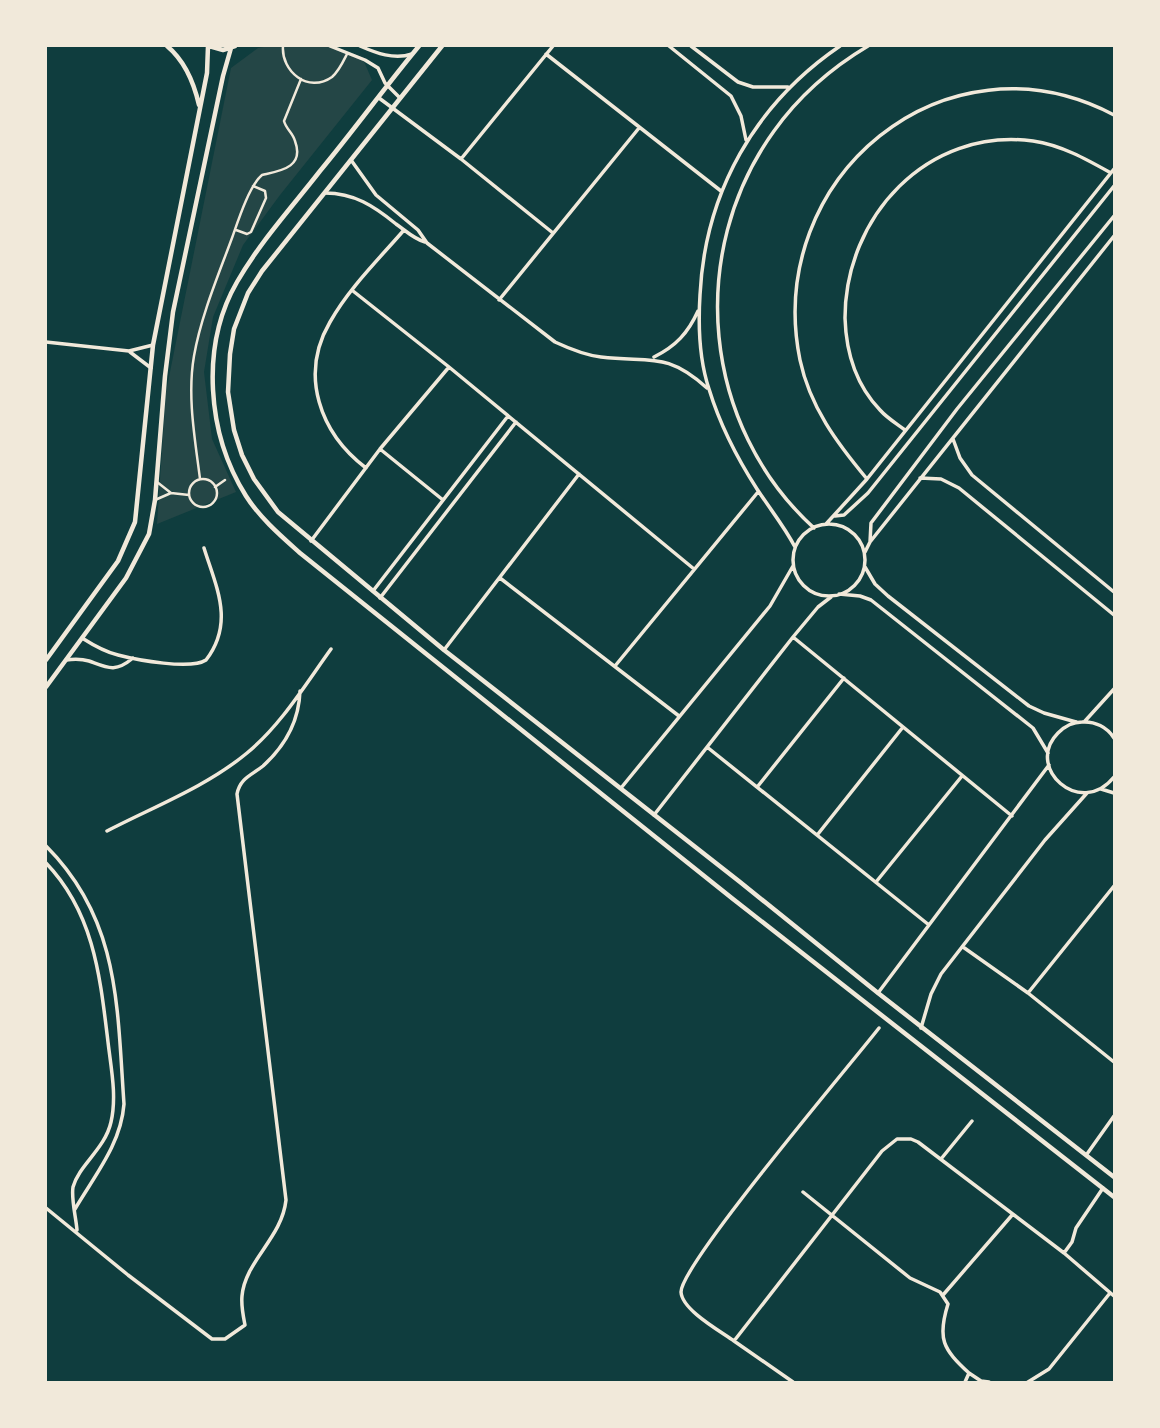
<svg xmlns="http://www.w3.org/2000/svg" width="1160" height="1428" viewBox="0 0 1160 1428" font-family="Poppins,sans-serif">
	<rect width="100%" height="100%" fill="#0f3d3e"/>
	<!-- green -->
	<path fill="#244646" d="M270,46H327L362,57L372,80L280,195L243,245L213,317L204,372L212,439L236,492L157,524L166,392L231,68L258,48Z"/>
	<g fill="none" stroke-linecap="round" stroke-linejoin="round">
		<!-- pedestrian -->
		<path stroke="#f1e9da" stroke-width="2.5" d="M283,46C281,71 308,94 332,77C339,71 343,62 347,54
			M236,230L247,234L251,232L266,198L265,191L253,186
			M200,479C195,439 187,396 194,356C201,316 218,276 232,238C238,221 249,186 262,175C279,171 305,168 295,141C293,133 286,129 284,121L301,79
			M189 493a14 14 0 1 1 28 0a14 14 0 1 1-28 0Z
			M157,482L171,493
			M215,487L225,480
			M155,500L171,493L189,495"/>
		<!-- minor -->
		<path stroke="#f1e9da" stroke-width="3.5" d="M330,46L365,60L378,68L385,83L400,98
			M360,46C376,53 394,60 412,54
			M669,46L731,96L741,116L746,140
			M691,46L738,82L753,87H788
			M546,54L721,191
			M379,98L461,159L553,233
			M461,159L553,46
			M351,160L376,195L418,230L427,243L555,342C570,349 584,355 601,357C650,363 666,351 707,388
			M325,193C354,193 374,206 396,224C406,231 414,239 425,242
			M353,291L449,367L694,569
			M499,300L639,128
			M46,342L129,351L153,345
			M130,352L151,368
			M654,357C676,346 688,333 698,311
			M905,430C897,424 887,418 880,410C856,385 846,351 845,318C845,217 927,127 1033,141C1061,145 1086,159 1111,173
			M953,439L960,458L972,475L1114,592
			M380,449L443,500
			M366,468C320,433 299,375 330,322C349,288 379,259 404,230
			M920,478L941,479L959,488L1114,615
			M867,479C837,443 810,407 800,360C763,178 945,26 1114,115
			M835,516L844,515L868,493L1114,186
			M793 560a36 36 0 1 1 72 0a36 36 0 1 1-72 0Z
			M826,524L867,479L1114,169
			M814,528C702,426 686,253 774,131C799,96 831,68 868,46
			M311,541L380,449L449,367
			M870,542L871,523L957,409L1114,216
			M795,547C784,526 770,509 757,489C737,458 720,425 709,389C699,359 698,327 700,295C705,192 755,104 840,46
			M865,552L870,542L1114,236
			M865,567L875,584L888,596L1029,706L1044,713L1076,722
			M500,578L679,716
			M373,591L508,416
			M839,594L860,596L871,600L1033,728L1048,753
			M380,598L516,422
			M793,637L1012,816
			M82,638C93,645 105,652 118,655C137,660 191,670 206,660C235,622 216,587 204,548
			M444,650L579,474
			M66,660C74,659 82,659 89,661C108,668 115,673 133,658
			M615,666L758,492
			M1085,721L1114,689
			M1114,738C1107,727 1095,721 1082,722C1073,722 1065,726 1058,733C1024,767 1080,819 1114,777
			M707,747L929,925
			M758,786L844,678
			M621,788L770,606L793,566
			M1101,789L1114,793
			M654,815L793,637L818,607L831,597
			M107,831C153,807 206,787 247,753C281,725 305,685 331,649
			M818,834L903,727
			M46,846C120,920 117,1006 124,1104C121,1144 95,1175 75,1209
			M46,863C94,913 100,976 108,1042C111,1068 117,1096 111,1122C105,1149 79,1165 73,1187C71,1199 76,1217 77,1230
			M876,882L962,776
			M963,947L1028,993L1114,1062
			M878,993L1049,765
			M1028,993L1114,886
			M921,1028L931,994L941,974L1045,840L1087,793
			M1087,1154L1114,1116
			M941,1159L972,1121
			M803,1192L910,1278L940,1292L948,1304C937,1339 943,1349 969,1373
			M46,1208L128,1275L212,1339H225L245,1325C243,1315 241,1306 242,1296C245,1261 282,1238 286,1200L237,794C240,778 252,775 263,766C285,746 299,721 300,691
			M1064,1253L1072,1242L1076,1228L1103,1188
			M943,1295L1013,1214
			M734,1341C720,1331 682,1310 681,1292C681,1264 851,1064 879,1028
			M793,1382L734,1341L882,1151L897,1139H911L918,1142L1064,1253L1114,1296
			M965,1382L969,1373L981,1381L989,1382
			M1028,1382L1049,1369L1110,1293"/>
		<!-- tertiary -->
		<path stroke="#f1e9da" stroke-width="4.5" d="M167,46C185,61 194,83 199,105
			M209,46L223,50L235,46
			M419,46C385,87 354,130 320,171C292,207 260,242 237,282C200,346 207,434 246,496C260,518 281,536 300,553L733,899L1114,1197
			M442,46L262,271L248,293L234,329L230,354L228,392L234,430L242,455L254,479L278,512L444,650L740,882L878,993L1114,1177
			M46,660L118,561L135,522L153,345L207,73L208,46
			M46,687L126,578L149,534L155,500L165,376L173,312L223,76L231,48"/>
	</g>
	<!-- border -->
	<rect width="1160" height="1428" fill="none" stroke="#f1e9da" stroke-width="94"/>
</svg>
